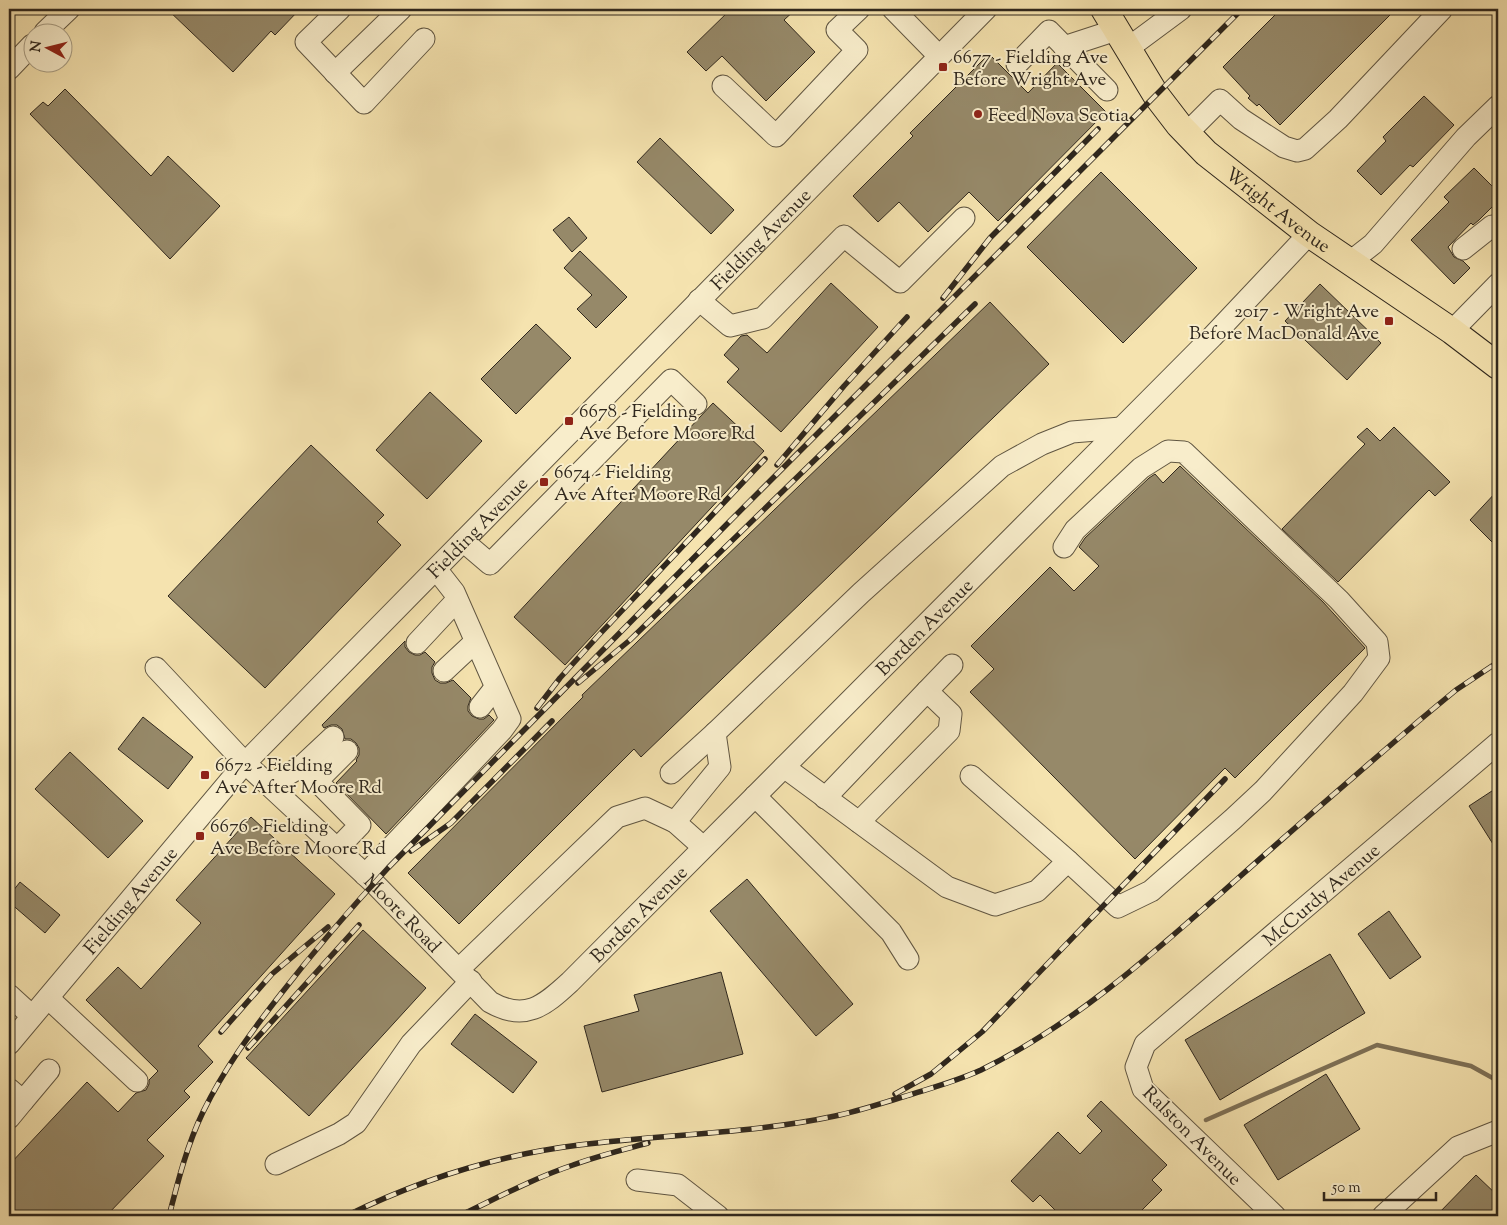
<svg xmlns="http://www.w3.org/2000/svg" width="1507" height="1225" viewBox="0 0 1507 1225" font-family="'Sorts Mill Goudy',serif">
	<rect width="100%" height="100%" fill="#f5e3af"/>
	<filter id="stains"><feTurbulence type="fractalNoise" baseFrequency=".004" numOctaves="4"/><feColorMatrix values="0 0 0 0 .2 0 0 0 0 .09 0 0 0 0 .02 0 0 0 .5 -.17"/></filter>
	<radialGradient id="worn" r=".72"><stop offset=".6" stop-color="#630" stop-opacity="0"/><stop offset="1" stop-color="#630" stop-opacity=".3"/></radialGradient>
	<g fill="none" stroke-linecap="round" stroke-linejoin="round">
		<!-- stream -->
		<path stroke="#7e7157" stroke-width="4.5" d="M1206,1120L1377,1045L1471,1066L1498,1081"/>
	</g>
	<!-- building -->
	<path fill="#968969" stroke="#2f271d" d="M167,9H300L275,35L271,31L233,72Z
		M731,9H796L784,20L815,52L766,101L722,56L706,71L687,52Z
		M1281,9H1396L1280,125L1259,104L1257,106L1248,98L1250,96L1223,67Z
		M989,54L1028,93L1057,63L1106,112L998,221L969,192L928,232L899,202L878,222L853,196L913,136L910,133Z
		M65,89L151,176L168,156L220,206L170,259L30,114L43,102L48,106Z
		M1424,96L1454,125L1413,167L1410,165L1381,195L1357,171L1386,141L1383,137Z
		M660,138L734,210L711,234L637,162Z
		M1474,168L1498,192V201L1479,220L1473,225L1471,223L1448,247L1454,257L1463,261L1470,268L1454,284L1411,240L1449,202L1444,197Z
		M1101,172L1197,268L1123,343L1027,247Z
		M569,217L587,238L572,252L553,230Z
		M580,251L627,297L596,328L577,309L592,295L564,268Z
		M831,283L878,327L781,432L727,382L739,369L724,355L741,336L747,335L767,353Z
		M1320,284L1381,343L1347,380L1285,321Z
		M990,302L1049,364L641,757L634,749L459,924L408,873L583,697L582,695Z
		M536,324L571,358L516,414L481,379Z
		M430,392L482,441L427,499L376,450Z
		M713,403L764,451L565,665L514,617Z
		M1394,427L1450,482L1435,496L1429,490L1338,582L1282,529L1365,444L1357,437L1367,428L1380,441Z
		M311,445L384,515L377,522L401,545L265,688L168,596Z
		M1180,466L1323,602L1365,648L1235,778L1225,768L1135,859L970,692L994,669L971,646L1050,567L1074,591L1099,566L1079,547L1085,538L1149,478L1155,474L1163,483Z
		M1498,490V548L1470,520Z
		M405,641V647L409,652L415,655H420L425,652L435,662L432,667V673L435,680L440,683H446L453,680L471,698L468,706V711L472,716L479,719H484L489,715L494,720L386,834L336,783L357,761L356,760L359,755V748L356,743L351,739H345L342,729L337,725H331L324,728L322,725Z
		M143,717L193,757L168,789L118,749Z
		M70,752L143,821L108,858L35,789Z
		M1498,787V852L1469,806Z
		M251,817L335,894L198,1046L213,1062L184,1091L190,1097L147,1140L164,1156L106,1216H9V1165L87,1082L118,1112L136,1093L146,1090L149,1084V1080L158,1071L86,1000L118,967L141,989L201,923L176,900Z
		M747,879L853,1004L816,1036L710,911Z
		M20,882L60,915L45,933L9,902V896Z
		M1389,911L1421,957L1390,979L1358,934Z
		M363,930L426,988L309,1116L246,1058Z
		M1330,954L1365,1013L1220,1100L1185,1040Z
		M721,972L743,1054L602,1092L584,1026L639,1011L634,995Z
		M475,1014L537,1062L513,1093L451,1044Z
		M1326,1074L1360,1129L1278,1180L1244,1125Z
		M1101,1101L1167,1165L1152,1180L1162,1190L1136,1216H1061L1040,1195L1033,1202L1011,1181L1058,1132L1080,1154L1102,1131L1087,1116Z
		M1476,1175L1498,1196V1211L1494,1216H1436Z"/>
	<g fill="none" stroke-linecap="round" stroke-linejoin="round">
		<!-- minor casing -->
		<g stroke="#605642" stroke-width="23">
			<g id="minor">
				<path d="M340,9L306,42L364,103L424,39"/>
				<path d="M893,9L939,56"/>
				<path d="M45,32L69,9"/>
				<path d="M1064,47L1116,30"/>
				<path d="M1127,49L1181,9"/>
				<path d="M1017,64L1049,31L1107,90"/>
				<path d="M9,69L32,45"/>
				<path d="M335,73L401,9"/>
				<path d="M723,86L776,136L857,50L837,30L859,9"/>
				<path d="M1187,133L1220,100L1241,119L1284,147L1297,151L1305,149L1338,119L1442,9"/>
				<path d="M1463,249L1492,226L1498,227"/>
				<path d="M1350,262L1373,244L1466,137L1498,106"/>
				<path d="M699,300L730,326L763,318L844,236L900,282L964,218"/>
				<path d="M1452,331L1498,284"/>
				<path d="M463,541L490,564L671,380L696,404"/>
				<path d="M417,643L457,600"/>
				<path id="s1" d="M156,668L245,763L374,883L490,1002C525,1022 544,1006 570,982L1212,337L1309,234"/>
				<path d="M444,671L475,642"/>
				<path d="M927,691L952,665"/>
				<path d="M480,707L495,688"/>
				<path d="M302,766L333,737"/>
				<path d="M784,767L947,887L995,905L1037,891L1068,861L1118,907L1151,891L1233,819L1263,791L1353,693L1379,658L1377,642L1339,600L1184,452L1168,451L1141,468L1075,530L1064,547"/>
				<path d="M671,773L715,733L861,593L1002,466L1042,444L1072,432L1121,428"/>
				<path d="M971,776L1068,861"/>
				<path d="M317,781L347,751"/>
				<path d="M270,785L302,766L360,825L337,849"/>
				<path d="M755,796L891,932L908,959"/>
				<path d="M825,798L927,691L951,714L949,731L859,822"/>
				<path d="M675,822L720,767L715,733"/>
				<path d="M365,875L502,730L510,719L454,592L436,569"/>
				<path d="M459,969L617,817L645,808L675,822L703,847"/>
				<path d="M9,995L32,1016"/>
				<path d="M48,998L137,1081"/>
				<path id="s2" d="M9,1044L245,763L986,9"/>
				<path d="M9,1089L23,1101L9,1118"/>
				<path d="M23,1101L49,1070"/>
				<path d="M276,1164L339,1134L356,1123L411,1044L471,981"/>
				<path d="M637,1180L678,1185L718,1216"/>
				<path id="s3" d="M1275,1216L1143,1089L1136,1067L1145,1044L1498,743"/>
				<path d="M1383,1216L1458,1147L1498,1131"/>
			</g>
		</g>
		<!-- major casing -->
		<g stroke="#2f271d" stroke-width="28">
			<g id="major">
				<path id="s4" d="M1104,9L1156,95L1179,125L1206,153L1309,234L1452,331L1498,366"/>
			</g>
		</g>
		<!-- minor -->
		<use href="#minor" stroke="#f8edcb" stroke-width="21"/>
		<!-- major -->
		<use href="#major" stroke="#f5e3af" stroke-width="26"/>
		<!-- rail casing -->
		<g stroke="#2f271d" stroke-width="5.5">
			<path id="rail" d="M943,298L990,238L1098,129
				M777,465L844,386L907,317
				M578,683L630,640L975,304
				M537,708L560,678L598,636L765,459
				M411,851L451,823L552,721
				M221,1032L272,974L328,927
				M248,1048L359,925
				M895,1094L931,1074L982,1032L1225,779
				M169,1216C178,1181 187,1145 203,1112C224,1069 251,1032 280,995C314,951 350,909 388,868L731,520L1242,9
				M346,1216C419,1180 498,1155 579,1145C664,1134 751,1134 835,1116C859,1111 882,1103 906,1096C931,1088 957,1081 981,1070C1077,1023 1157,950 1236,880C1297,826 1359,772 1421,719L1456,690L1498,662
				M459,1216C497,1198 534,1178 573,1165C597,1156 622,1150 648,1143"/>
		</g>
		<!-- rail -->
		<use href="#rail" stroke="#f8edcb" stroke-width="4" stroke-dasharray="11" stroke-linecap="butt"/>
	</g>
	<!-- markers -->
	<g fill="#8f2418" stroke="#f8edcb" stroke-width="2">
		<rect x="938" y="62" width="10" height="10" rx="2.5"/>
		<circle cx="978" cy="114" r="5"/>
		<rect x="1384" y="316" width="10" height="10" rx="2.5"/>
		<rect x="564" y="416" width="10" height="10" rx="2.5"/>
		<rect x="539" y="477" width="10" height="10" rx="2.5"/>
		<rect x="200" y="770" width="10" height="10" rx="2.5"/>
		<rect x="195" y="831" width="10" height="10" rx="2.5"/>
	</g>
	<g text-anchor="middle" stroke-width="4" stroke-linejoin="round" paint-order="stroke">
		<!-- poi labels -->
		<g font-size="19" fill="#2f271d" stroke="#f8edcb" text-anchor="start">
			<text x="953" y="63">6677 - Fielding Ave<tspan x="953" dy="22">Before Wright Ave</tspan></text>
			<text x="988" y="121">Feed Nova Scotia</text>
			<text x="1379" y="317" text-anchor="end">2017 - Wright Ave<tspan x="1379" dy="22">Before MacDonald Ave</tspan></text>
			<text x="579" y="417">6678 - Fielding<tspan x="579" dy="22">Ave Before Moore Rd</tspan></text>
			<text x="554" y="478">6674 - Fielding<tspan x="554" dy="22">Ave After Moore Rd</tspan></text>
			<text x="215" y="771">6672 - Fielding<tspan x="215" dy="22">Ave After Moore Rd</tspan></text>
			<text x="210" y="832">6676 - Fielding<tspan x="210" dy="22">Ave Before Moore Rd</tspan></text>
		</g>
		<!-- street labels -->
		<g font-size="19" fill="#2f271d" stroke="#f8edcb">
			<text dy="7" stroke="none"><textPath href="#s4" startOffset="269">Wright Avenue</textPath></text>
			<text dy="7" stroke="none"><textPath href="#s2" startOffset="1102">Fielding Avenue</textPath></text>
			<text dy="7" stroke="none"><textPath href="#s2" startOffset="698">Fielding Avenue</textPath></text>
			<text dy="7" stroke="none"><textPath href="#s1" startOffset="1065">Borden Avenue</textPath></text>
			<text dy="7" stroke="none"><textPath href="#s3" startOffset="462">McCurdy Avenue</textPath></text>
			<text dy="7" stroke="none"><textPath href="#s2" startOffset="188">Fielding Avenue</textPath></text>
			<text dy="7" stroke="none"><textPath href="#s1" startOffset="348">Moore Road</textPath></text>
			<text dy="7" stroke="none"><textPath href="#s1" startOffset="660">Borden Avenue</textPath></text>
			<text transform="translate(1193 1135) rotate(45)" y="7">Ralston Avenue</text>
		</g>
	</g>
	<!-- margin -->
	<rect width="1507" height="1225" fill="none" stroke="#f5e3af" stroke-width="30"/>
	<rect x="10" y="10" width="1487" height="1205" fill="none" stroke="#2f271d" stroke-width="2.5"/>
	<rect x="15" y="15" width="1477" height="1195" fill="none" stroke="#2f271d"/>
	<!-- north arrow -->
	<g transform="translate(48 48) rotate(277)"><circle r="24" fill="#f8edcb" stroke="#a89e85"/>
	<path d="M0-4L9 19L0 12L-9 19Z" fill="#8f2418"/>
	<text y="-8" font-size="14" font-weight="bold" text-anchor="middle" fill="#2f271d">N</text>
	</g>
	<!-- scale -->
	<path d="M1324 1192v8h112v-8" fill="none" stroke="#2f271d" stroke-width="2.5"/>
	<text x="1332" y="1192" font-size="15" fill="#2f271d" stroke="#f8edcb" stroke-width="4" paint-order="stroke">50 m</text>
	<rect width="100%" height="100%" filter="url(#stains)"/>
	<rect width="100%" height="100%" fill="url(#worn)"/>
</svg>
